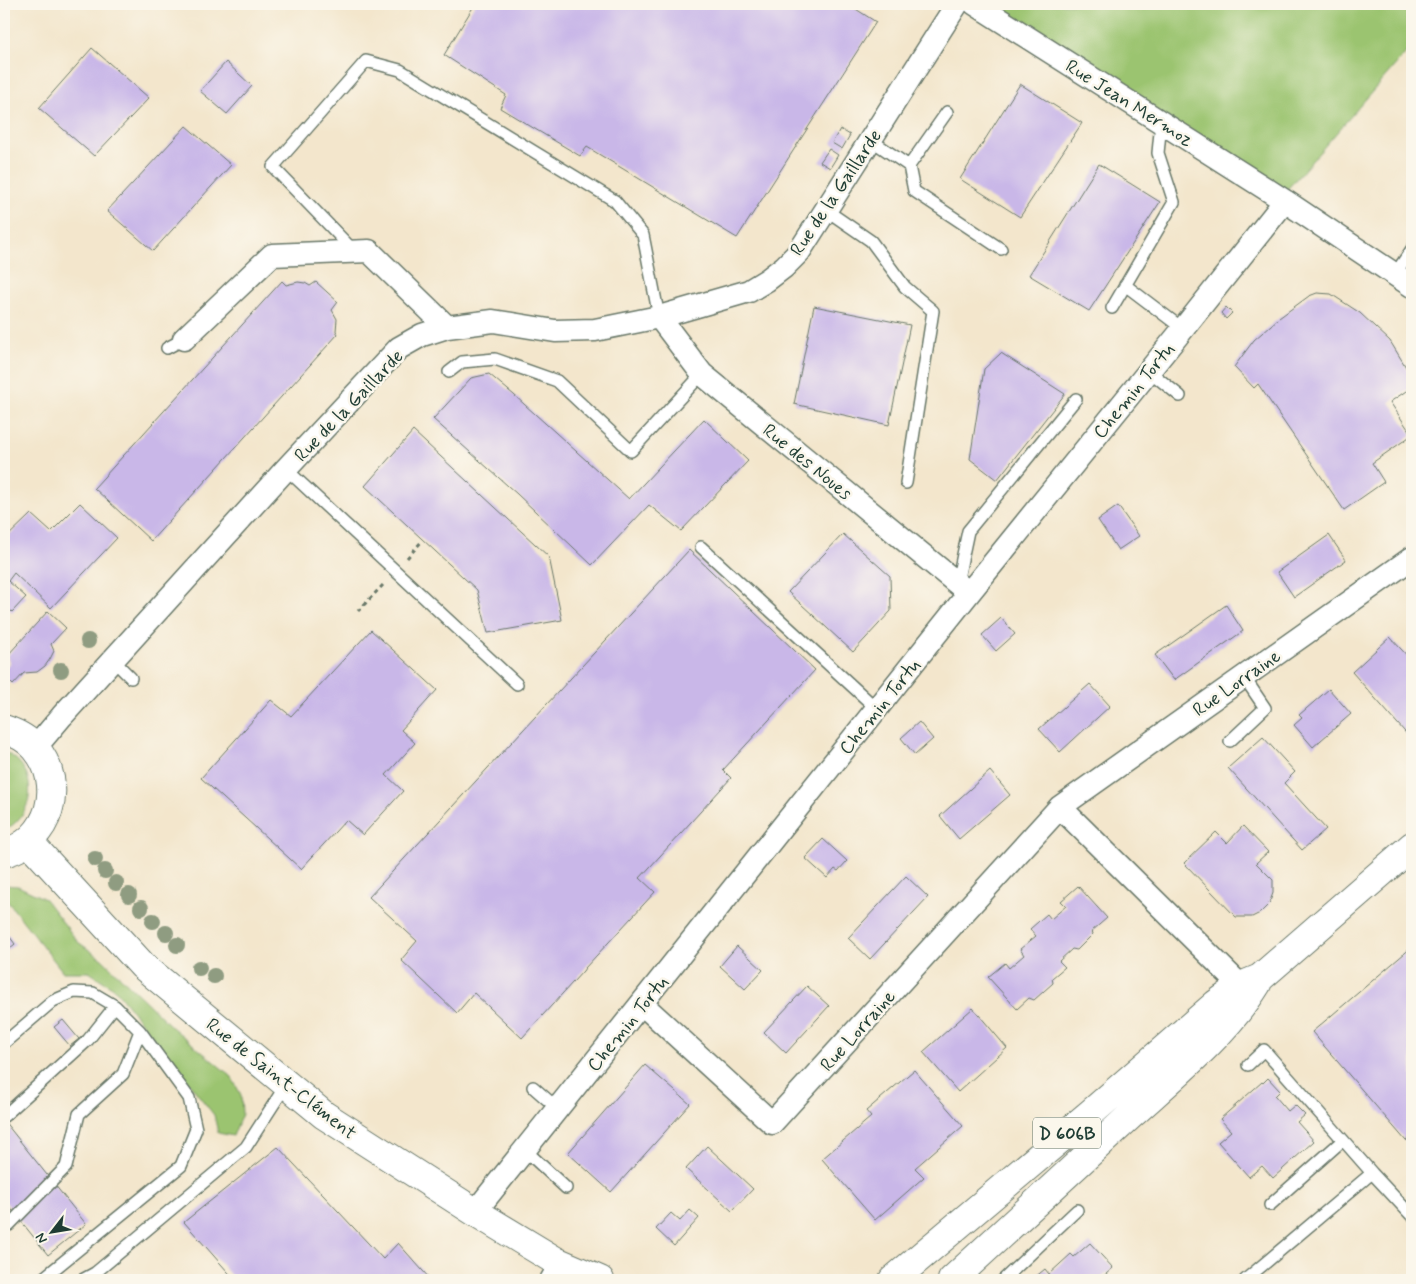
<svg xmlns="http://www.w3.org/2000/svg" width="1416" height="1284" viewBox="0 0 1416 1284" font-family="Mynerve,sans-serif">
	<rect width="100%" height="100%" fill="#fbf7ec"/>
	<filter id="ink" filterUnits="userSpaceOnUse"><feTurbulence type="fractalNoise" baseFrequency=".02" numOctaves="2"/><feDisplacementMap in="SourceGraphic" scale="10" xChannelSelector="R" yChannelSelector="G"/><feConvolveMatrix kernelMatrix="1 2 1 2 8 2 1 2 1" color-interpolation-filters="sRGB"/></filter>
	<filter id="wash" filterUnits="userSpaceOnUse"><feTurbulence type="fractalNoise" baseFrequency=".0096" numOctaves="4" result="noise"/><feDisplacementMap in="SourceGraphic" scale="20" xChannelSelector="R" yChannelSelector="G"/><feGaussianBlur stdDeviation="1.12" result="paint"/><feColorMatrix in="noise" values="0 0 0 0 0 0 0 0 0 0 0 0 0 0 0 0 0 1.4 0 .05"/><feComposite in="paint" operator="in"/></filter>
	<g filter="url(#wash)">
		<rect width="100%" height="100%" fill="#f3e6cc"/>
		<!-- green -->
		<path fill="#9bc470" stroke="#5d8052" d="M980,4H1412V46L1284,193Z
			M4,752C39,766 37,815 4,830Z
			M4,885L18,886L45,899L78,942L102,959L173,1028L231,1076L241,1095L242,1114L233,1136L218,1133L214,1115L115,989L89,972H63L4,897Z"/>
		<g id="blocks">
			<!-- building -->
			<path fill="#c9b7e8" d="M475,4H848L876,22L737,238L587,147L580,156L500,108L506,95L444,55Z
				M92,48L149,98L94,156L39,108Z
				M226,62L252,86L227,114L200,91Z
				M1020,84L1082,123L1020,217L960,179Z
				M186,126L231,165L153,251L107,211Z
				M840,129L850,135L842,149L832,143Z
				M829,149L838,155L830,168L820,162Z
				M1099,164L1160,202L1089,311L1029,275Z
				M282,281L286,285L298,282L305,283L310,286L316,282L338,302L332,310L337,319L336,331L338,334L151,541L94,488Z
				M1317,293L1331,294L1360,313L1390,341L1412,377V387L1390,402L1412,435L1372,463L1384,482L1344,510L1258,384L1254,388L1234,367L1254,340L1279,318L1309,296Z
				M814,306L910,325L889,425L794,404Z
				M1226,307L1232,313L1226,319L1221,313Z
				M1001,353L1065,394L997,480L970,459L984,369Z
				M489,374L514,395L629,499L704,419L748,461L681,531L649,505L592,565L517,494L433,419L471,378Z
				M413,431L549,557L562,620L488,633L477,590L365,486Z
				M80,503L117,538L51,608L14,573L8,581L26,597L12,612L7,607L4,611V540L31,514L51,532Z
				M1118,506L1139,536L1118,550L1098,520Z
				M843,534L890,576L891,611L853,652L788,592Z
				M1329,535L1346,560L1294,597L1277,572Z
				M689,550L815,670L723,770L731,778L640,878L655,892L585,968L583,971L522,1038L474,993L457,1013L401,960L417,941L369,897Z
				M1226,605L1243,631L1174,680L1155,655Z
				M48,611L66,628L51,644L54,651L50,659L45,666L37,672L24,673L13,685L4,676V669L10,663L7,656Z
				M1001,618L1015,634L996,651L982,635Z
				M371,630L437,690L401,730L415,743L386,775L403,791L363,835L346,820L301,869L201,778L271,700L291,716Z
				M1390,637L1412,661V740L1352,672Z
				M1090,684L1110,706L1060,752L1039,729Z
				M1329,689L1351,714L1313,747L1294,725L1302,718L1299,715Z
				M919,722L933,739L915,755L901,738Z
				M1263,737L1295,772L1284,783L1326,829L1302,850L1228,768Z
				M990,771L1010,795L959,839L940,816Z
				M1243,826L1268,852L1256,863L1273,880V893L1269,904L1260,913L1252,917H1236L1184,863L1216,832L1227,843Z
				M823,839L847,861L838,871L835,869L827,878L805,858Z
				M906,876L928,897L870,959L848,938Z
				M1078,886L1107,918L1092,931L1093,934L1077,950L1072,949L1059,961L1065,967L1052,978L1053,983L1034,1000L1029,998L1017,1009L988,977L1005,963L1009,968L1024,955L1020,949L1036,936L1030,929L1047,914L1051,919L1066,906L1061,901Z
				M4,929L15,944L4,953Z
				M737,946L763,970L745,989L720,966Z
				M1412,947V1136L1406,1141L1312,1032Z
				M807,986L829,1006L786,1053L764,1032Z
				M973,1008L1007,1048L958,1092L923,1052Z
				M63,1020L79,1039L70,1046L54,1027Z
				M645,1065L690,1104L611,1192L568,1153Z
				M914,1070L963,1126L915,1168L924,1177L875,1220L822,1159L871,1117L866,1111Z
				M1268,1078L1280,1091L1275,1096L1288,1111L1295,1105L1305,1115L1297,1122L1314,1141L1273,1178L1262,1166L1249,1177L1218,1142L1231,1131L1220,1119L1262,1082L1263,1083Z
				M4,1121L86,1224L48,1255L4,1200Z
				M707,1146L753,1189L732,1211L686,1169Z
				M278,1147L383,1259L398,1243L431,1280H235L184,1222Z
				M690,1210L699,1218L674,1246L656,1229L671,1213L680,1221Z
				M1090,1243L1113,1268L1099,1280H1035L1034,1278L1045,1269L1049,1274L1071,1254L1074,1257Z"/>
		</g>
	</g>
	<g filter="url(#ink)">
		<use href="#blocks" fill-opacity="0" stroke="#697869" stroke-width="1"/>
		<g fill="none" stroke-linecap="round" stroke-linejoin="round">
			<!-- service casing -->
			<g stroke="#697869" stroke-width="14">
				<path id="service" d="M871,140L909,166L914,191L1001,249
					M909,166L947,112
					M826,210L871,241L905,287L933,311L906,483
					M353,250L273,167L366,61L400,70L615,201L643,235L659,317
					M1395,274L1412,249
					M1125,285L1183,329
					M1112,308L1174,202L1158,153L1161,122
					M167,348L184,339
					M1149,371L1180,396
					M449,372L462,362L495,359L557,381L631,451L702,374
					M286,469L517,684
					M701,547L877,709
					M957,583L968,531L1076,399
					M113,660L131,678
					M1230,741L1265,708L1244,677
					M4,1043L53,1001L74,992L93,993L115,1006L140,1031L123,1074L79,1114L66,1167L9,1225L4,1226
					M1248,1065L1264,1050L1372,1173
					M533,1087L558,1109
					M4,1116L88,1040L115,1006
					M525,1150L566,1188
					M1270,1205L1343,1140
					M38,1280H41L181,1166L196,1129L189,1098L140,1031
					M82,1280L95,1273L246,1147L286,1085
					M545,1280L556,1261
					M1003,1280L1077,1210
					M1245,1280L1372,1173L1412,1216"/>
			</g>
			<!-- minor casing -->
			<g stroke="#697869" stroke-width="25">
				<path id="minor" d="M975,4L1285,201L1412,286
					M659,317L702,374L969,593
					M184,339L272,255L369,251L447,327
					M35,748L62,716L286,469L399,348L422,335L447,327L493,321L555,331L595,330L659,317L749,291L767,280L784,267L799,252L957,4
					M1060,807L1250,995
					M642,1004L772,1123L1060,807L1412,558
					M475,1212L969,593L1183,329L1285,201"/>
			</g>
			<!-- tertiary casing -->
			<g stroke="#697869" stroke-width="30">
				<path id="tertiary" d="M4,729C16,733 28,739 36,749C66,785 50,841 4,853
					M28,841L143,966L324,1115L475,1212L556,1261L600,1280"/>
			</g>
			<!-- primary casing -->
			<g stroke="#697869" stroke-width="30">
				<path id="primary" d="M893,1280L1092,1112L1216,1004L1241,986L1260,978L1412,846
					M952,1280C1011,1225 1071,1170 1131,1115C1174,1076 1227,1033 1257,984"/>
			</g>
			<!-- path -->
			<path stroke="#697869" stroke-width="3" stroke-dasharray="4 4" stroke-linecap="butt" d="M407,558L423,540
				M358,611L383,585"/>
			<!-- service -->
			<use href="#service" stroke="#fff" stroke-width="11"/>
			<!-- minor -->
			<use href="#minor" stroke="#fff" stroke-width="22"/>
			<!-- tertiary -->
			<use href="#tertiary" stroke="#fff" stroke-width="28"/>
			<!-- primary -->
			<use href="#primary" stroke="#fff" stroke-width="28"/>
		</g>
		<!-- trees -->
		<g fill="#8f9c81">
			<circle cx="88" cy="641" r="8"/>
			<circle cx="61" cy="670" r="8"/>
			<circle cx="95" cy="859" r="8"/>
			<circle cx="105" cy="871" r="8"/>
			<circle cx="116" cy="883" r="8"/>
			<circle cx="129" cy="895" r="8"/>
			<circle cx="141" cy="908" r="8"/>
			<circle cx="153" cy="921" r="8"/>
			<circle cx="166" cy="933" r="8"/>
			<circle cx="177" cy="945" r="8"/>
			<circle cx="199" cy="968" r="8"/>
			<circle cx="214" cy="976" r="8"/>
		</g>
	</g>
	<g text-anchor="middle" stroke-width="5" stroke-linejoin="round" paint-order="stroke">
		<!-- shield labels -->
		<rect fill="#fbf7ec" stroke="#61756b" stroke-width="1" x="1033" y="1117.5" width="68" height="31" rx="4"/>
		<g font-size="18" font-weight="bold" fill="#1f3d34">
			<text x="1067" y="1139">D 606B</text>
		</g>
		<!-- street labels -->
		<g font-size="19" fill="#1f3d34" stroke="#fbf7ec">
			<text transform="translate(1130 102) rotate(32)" y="7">Rue Jean Mermoz</text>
			<text transform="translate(835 192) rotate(-56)" y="7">Rue de la Gaillarde</text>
			<text transform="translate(1133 390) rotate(-51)" y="7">Chemin Tortu</text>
			<text transform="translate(348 405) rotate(-46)" y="7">Rue de la Gaillarde</text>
			<text transform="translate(808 461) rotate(39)" y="7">Rue des Noues</text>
			<text transform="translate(1236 682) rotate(-35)" y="7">Rue Lorraine</text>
			<text transform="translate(879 706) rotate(-51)" y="7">Chemin Tortu</text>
			<text transform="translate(627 1023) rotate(-51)" y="7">Chemin Tortu</text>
			<text transform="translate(857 1030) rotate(-48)" y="7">Rue Lorraine</text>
			<text transform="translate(282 1078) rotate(38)" y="7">Rue de Saint-Clément</text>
		</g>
	</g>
	<!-- margin -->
	<rect width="1416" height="1284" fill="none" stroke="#fbf7ec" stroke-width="20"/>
	<!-- north arrow -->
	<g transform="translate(52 1232) rotate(239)" stroke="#fbf7ec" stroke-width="4" paint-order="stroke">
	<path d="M0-4L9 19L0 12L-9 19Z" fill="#1f3d34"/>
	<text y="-8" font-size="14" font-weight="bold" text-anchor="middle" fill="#1f3d34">N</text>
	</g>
</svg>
